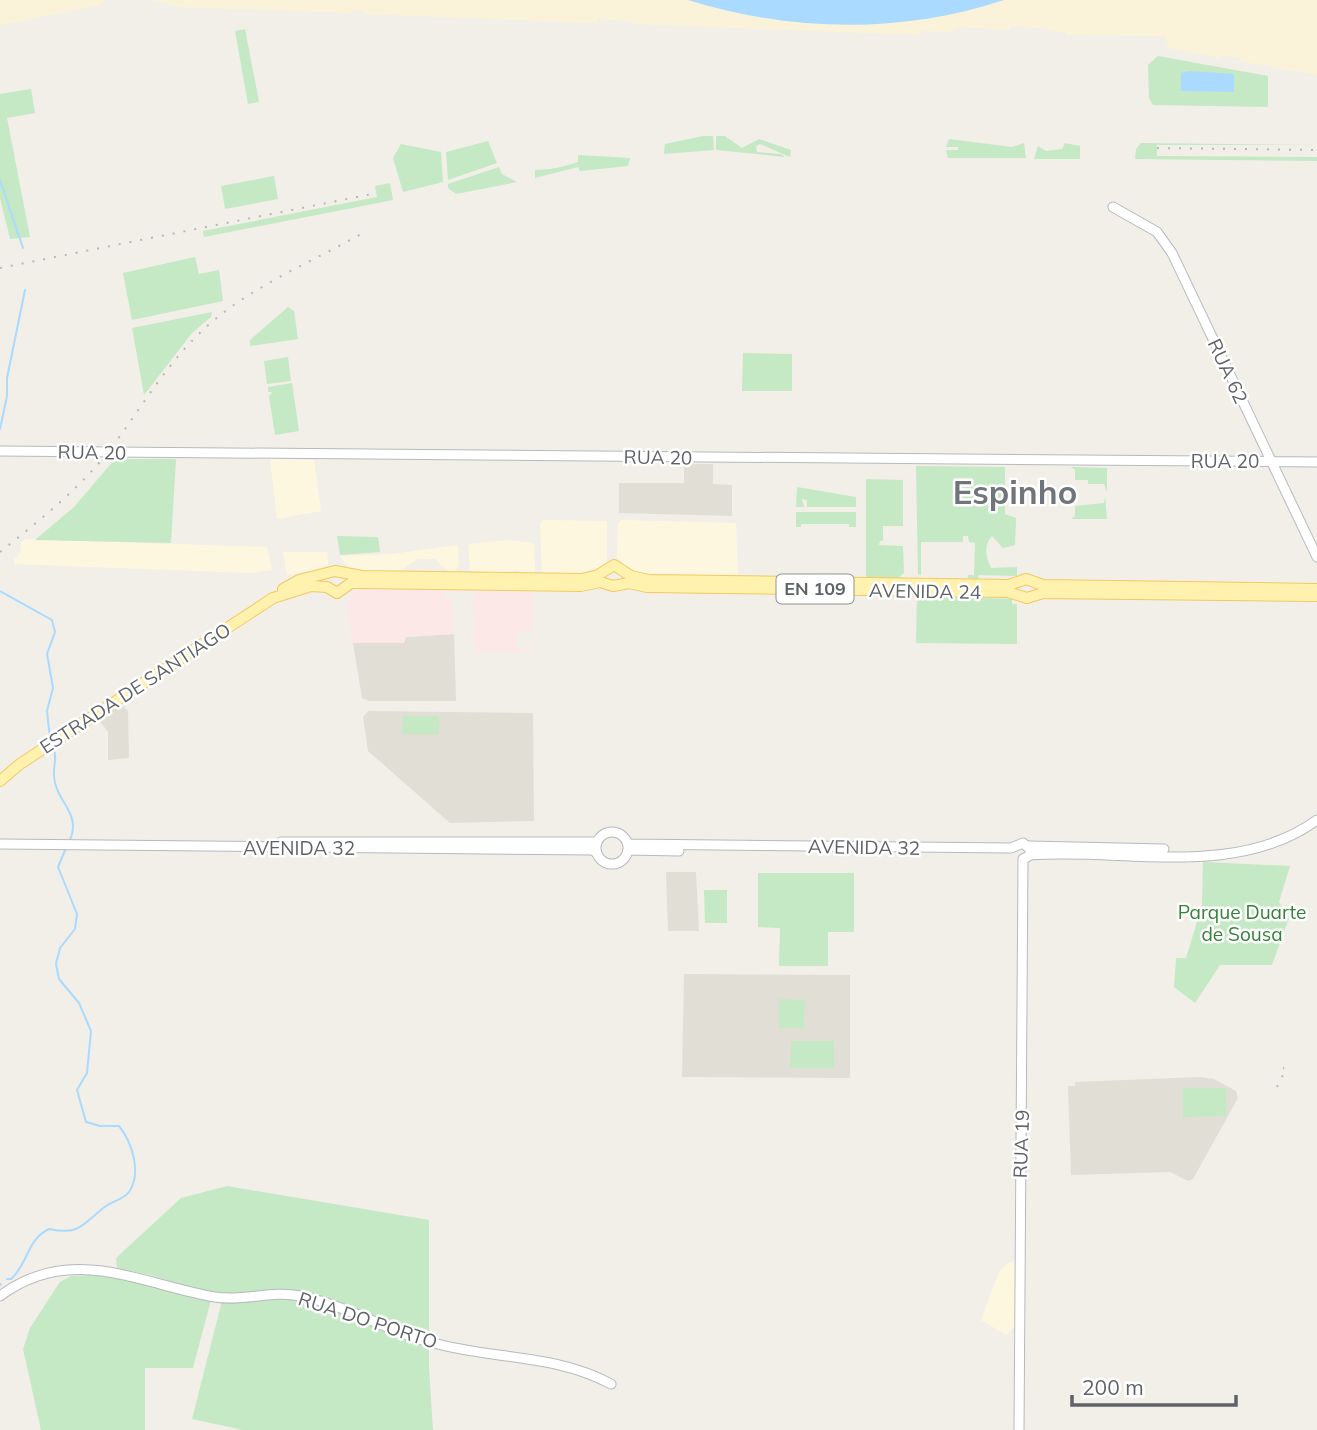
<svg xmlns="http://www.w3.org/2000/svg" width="1317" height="1430" viewBox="0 0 1317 1430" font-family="Mulish,sans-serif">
	<rect width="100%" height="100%" fill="#f1efe8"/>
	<!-- commercial -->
	<path fill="#fef7e0" d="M270,459L314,460L321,511L277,519Z
		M543,520L607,521V562L599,571L583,576L542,574L540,523Z
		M621,520L736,523L738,576L650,577L628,571L617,557L618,523Z
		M25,539L267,547L272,570L250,573L14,564V558L20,555L21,543Z
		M509,540L534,543L535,571L532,575L515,570L499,575L473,573L470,570L468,544Z
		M458,545L459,565L455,572H449L435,559H418L399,572L349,570L340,556L392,554Z
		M283,552H327L328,564L321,569L287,575Z
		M1017,1260L1015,1326L1006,1335L981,1320L999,1272L1008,1263Z"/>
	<!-- education -->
	<path fill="#e1ded6" d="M684,464H713V484L732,485V516L619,513V483H684Z
		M454,634L456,701H369L362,698L353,643H404L406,637Z
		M119,706H123L128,711L129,758L108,760V732L99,720Z
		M368,711L533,713L534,821L450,823L368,751L363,717Z
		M666,872H696L699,931H668Z
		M684,974L850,975V1078L682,1077Z
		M1200,1077L1214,1079L1236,1091L1238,1098L1193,1179L1188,1181L1170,1172L1071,1175L1068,1086H1075V1082Z"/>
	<!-- medical -->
	<path fill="#fce8e6" d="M363,588L444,589L445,597H452L454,634L406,637L404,643H353L347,603L353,593Z
		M480,590L532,592L533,630L517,631V649H533V652H475L473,596Z"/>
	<!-- green -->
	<path fill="#c5e8c5" d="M245,29L259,102L248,104L235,31Z
		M1158,56L1268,76V107L1153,105L1149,98L1148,65Z
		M31,89L35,113L7,118L30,237L10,239L0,198V94Z
		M703,136H713L714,150L664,154L665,144Z
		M716,136H725L742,148L759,139L791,150L790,157L760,144L756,146L757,152L781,154L785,157L716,150Z
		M949,139L1012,147L1024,143L1026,158H948L946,150H958V147H946Z
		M488,141L497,163L448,180L446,152Z
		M1065,143L1080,146V159H1034L1038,146L1046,151L1062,149Z
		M1141,143L1317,145H1157V156L1317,157V161L1135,159L1136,149Z
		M401,144L441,152L443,182L403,192L393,158Z
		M578,155L630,158L628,166L580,171L578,167L535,178V170C549,170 564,167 578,162Z
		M499,167L502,174L517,182L456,194L448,188V184Z
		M274,176L278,199L225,209L221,186Z
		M390,183L393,200L204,237L203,231L377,197L375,186Z
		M195,257L199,274L219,270L223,301L132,320L123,273Z
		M288,307L294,311L298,339L250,346V340Z
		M212,312L211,317L192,333L144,395L132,328Z
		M743,353L792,354V391H742Z
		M288,357L291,381L267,384L264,361Z
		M292,383L299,431L275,435L269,396L272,392H268V387Z
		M115,459H176L171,543L35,540L74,507Z
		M916,466L1005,467V514L1016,518L1015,545L1003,548L992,536C983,546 986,557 991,568L1017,567V576L979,575L978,579L968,578V575H974L975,543L969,542L968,536H963V542H921V575L918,574Z
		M1071,467L1107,468V492L1104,484H1088V480H1075V470Z
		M866,479L903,480V526H883V541H880L879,545L903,546L904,573L898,578L866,579Z
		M797,487L856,497V507H807V500L802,499L804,507H796Z
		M1105,496L1107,519H1071L1075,516V506L1104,503Z
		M796,512H856V527H849V524H801V527H796Z
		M337,536L378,537L380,552L340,555Z
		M917,596L1012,599V604H1017V644L916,643Z
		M403,716H439V734H402Z
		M1203,862L1290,866L1279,902L1289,918L1272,965H1220L1195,1003L1174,987L1176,958H1186L1202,905Z
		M758,873H854V932H828V966H779L780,928L758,927Z
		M704,890H727V923H705Z
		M779,999L805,1000L804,1028H779Z
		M791,1041H834V1068H790Z
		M1183,1088H1226V1116L1183,1117Z
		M227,1186L429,1220V1368L433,1430H243L192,1419L223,1297L150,1275L117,1268L116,1258L181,1198Z
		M109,1274L211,1300L193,1368H145V1430H41L23,1349L30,1328L60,1282L71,1276Z"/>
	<!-- sand -->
	<path fill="#fbf3d9" d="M0,0H107L101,2V5L0,25Z
		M152,0H688L717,9L792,22L866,25L983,7L1004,0H1317V75L1240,61V58L1221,55L1220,58L1169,48L1165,36L1066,35V32L1049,31V29L1010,26V30L960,27L951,32L921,31L920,35L633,24L632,21L598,19L597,23L364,14L363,11L352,10L351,13L180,7Z"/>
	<!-- water -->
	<path fill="#aadaff" d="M688,0H1004C902,34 791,32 688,0Z
		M1188,71L1234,74V92L1181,91V73Z"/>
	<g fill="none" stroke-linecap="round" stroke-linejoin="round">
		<!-- stream -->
		<path stroke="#aadaff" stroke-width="2" d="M0,180L23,248
			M0,429L7,396V378L25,290
			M0,591L52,620L55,632L47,654L53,688L47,711L50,739
			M53,747C58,758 53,764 54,776C55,801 82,813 70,840
			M7,1279H11C29,1263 26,1240 49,1229C81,1236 83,1223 106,1206C113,1201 124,1199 129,1192C142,1173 132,1142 119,1126H100L86,1122L77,1090L87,1073L91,1031L79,1003L59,979L56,964L60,948L75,929L77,914L58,867L66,848
			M0,1285L1,1284"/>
		<!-- secondary casing -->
		<g stroke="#b6babf" stroke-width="11">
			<path id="secondary" d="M1113,207L1157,232L1172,253L1317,557
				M0,451L1317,462
				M596 848a16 16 0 1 1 32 0a16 16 0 1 1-32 0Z
				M281,842H597
				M0,844L592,850L597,853
				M628,844L1011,848L1023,843L1031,850L1029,856L1023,859
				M1029,846L1164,849
				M628,850L679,851
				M1030,855C1124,848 1236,879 1317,820
				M0,1296C71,1243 140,1284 215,1297C242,1302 272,1290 300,1296C345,1305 386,1330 430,1342C491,1360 554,1353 611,1384
				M1019,1430L1023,859"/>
		</g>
		<!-- primary casing -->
		<g stroke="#f2c960" stroke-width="12">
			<path id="primary" d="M283,589L299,580L335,571L362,576L582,579L598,575L614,565L631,576L649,580L1009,585L1026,579L1043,585L1317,589
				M0,781L20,764L273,598L311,586L327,587L337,593L351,583H361L581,586L600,582L613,586L629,583L647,587L1008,592L1027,598L1043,593L1317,596"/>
		</g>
		<!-- secondary -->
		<use href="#secondary" stroke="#fff" stroke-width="9"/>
		<!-- primary -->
		<use href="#primary" stroke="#fff2af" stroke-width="10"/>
		<!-- rail -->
		<path stroke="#b6b7b8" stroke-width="2" stroke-dasharray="2 9" stroke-linecap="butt" d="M1157,148L1317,150
			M0,268L377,193
			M0,552C39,521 78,490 109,451C140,410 166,364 204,329C249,287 310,263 363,233
			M1277,1087L1286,1069L1283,1068"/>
	</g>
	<g text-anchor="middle" stroke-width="5" stroke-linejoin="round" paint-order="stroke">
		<!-- shield labels -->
		<rect fill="#fff" stroke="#8f9295" stroke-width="2" x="776.5" y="574.5" width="77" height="29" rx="5"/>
		<g font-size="18" font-weight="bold" fill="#5f6368">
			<text x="815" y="595">EN 109</text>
		</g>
		<!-- street labels -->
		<g font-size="19" fill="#5f6368" stroke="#fff">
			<text transform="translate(1228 371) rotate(65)" y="7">RUA 62</text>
			<text transform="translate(92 452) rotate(1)" y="7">RUA 20</text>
			<text transform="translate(658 457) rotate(1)" y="7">RUA 20</text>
			<text x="1225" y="468">RUA 20</text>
			<text transform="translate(925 591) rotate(1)" y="7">AVENIDA 24</text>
			<text transform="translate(135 688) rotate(-33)" y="7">ESTRADA DE SANTIAGO</text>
			<text transform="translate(864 847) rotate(1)" y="7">AVENIDA 32</text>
			<text x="299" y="855">AVENIDA 32</text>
			<text transform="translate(1021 1144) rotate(-88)" y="7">RUA 19</text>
			<text transform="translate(368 1320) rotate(18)" y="7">RUA DO PORTO</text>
		</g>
		<!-- park labels -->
		<g font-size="19" fill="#348238" stroke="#fff">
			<text x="1242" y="919">Parque Duarte<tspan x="1242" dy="22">de Sousa</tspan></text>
		</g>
		<!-- town labels -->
		<g font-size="33" font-weight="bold" fill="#70757a" stroke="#fff">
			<text x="1015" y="504">Espinho</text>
		</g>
	</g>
	<!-- scale -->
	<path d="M1072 1395v10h164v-10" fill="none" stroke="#5f6368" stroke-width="3.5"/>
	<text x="1082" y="1395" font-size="21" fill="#5f6368" stroke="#ffffff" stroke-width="5" paint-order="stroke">200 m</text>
</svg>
